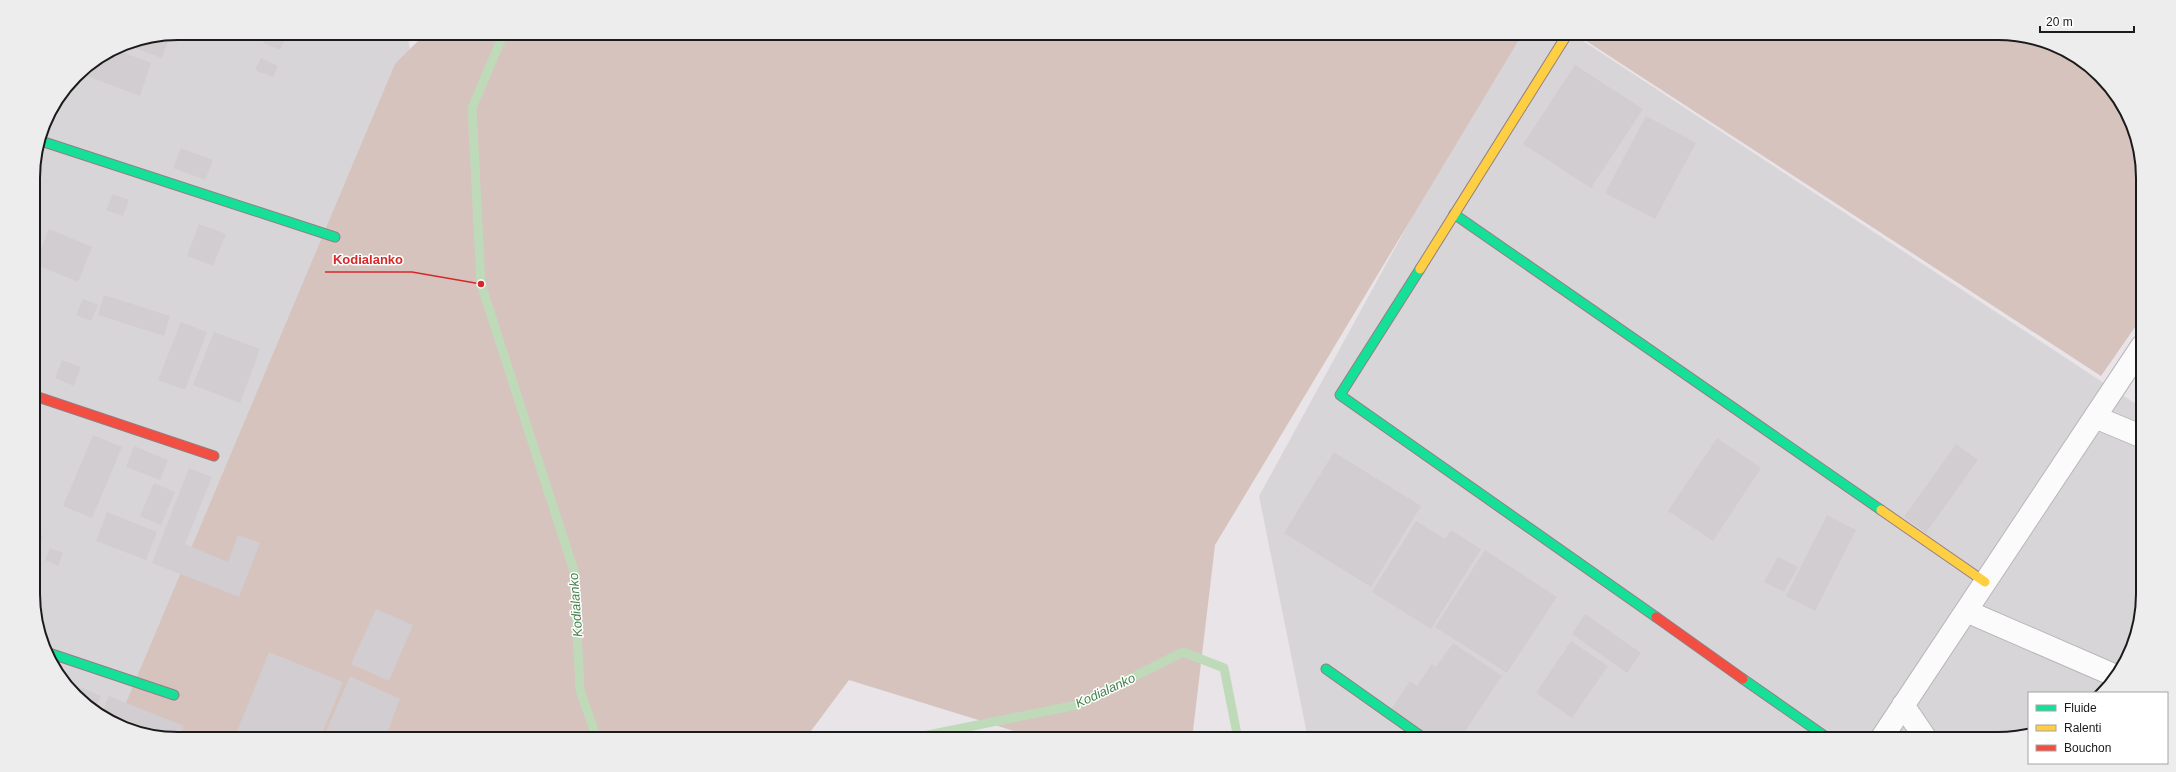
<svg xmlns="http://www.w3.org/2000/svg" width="2176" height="772" viewBox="0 0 2176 772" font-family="Arial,sans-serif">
	<rect width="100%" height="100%" fill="#e9e4e8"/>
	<!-- residential -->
	<path fill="#d8d5d8" d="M178,33H407L542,739H178L132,731L69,690L48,658L36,622L33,169L48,114L82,69L123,44Z
		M1513,33H1571L2142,408L2143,594L2135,640L2113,682L2102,693H2029V734L2007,739H1308L1259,496Z"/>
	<!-- forest -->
	<path fill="#d6c3bd" d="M426,33H1523L1215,545L1192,739H1040L849,680L805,739H178L132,731L118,722L395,64Z
		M1574,33H1998L2044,41L2079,58L2107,83L2128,114L2142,159V317L2101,376Z"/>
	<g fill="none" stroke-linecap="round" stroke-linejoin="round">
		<!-- stream -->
		<path stroke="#bfdab9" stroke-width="9" d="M504,33L472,108L481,284L574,571L580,690L597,739
			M908,739L1077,705L1183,652L1224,668L1238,739"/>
	</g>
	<!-- building -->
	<path fill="#d1cdd1" d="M267,33H287L280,50L263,43Z
		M170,35L162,58L124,44Z
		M114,49L151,63L140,96L79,73L82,69Z
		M261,58L278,66L273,77L255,70Z
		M1575,65L1643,109L1591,188L1523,144Z
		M1646,116L1696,143L1655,219L1605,193Z
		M181,148L213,160L205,180L173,168Z
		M113,194L129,200L123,216L106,210Z
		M199,224L226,234L213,266L187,256Z
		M49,229L92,247L78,282L35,264Z
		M104,295L170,316L164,336L98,315Z
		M83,299L98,305L91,321L76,315Z
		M181,322L207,332L185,390L158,380Z
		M214,332L260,349L240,403L193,385Z
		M62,360L81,367L74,386L55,378Z
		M93,435L122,447L92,518L63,506Z
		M1717,438L1761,468L1713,541L1668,511Z
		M1956,444L1978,460L1926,533L1904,517Z
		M134,446L168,460L160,480L126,467Z
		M1334,452L1421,506L1371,587L1284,533Z
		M189,468L212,477L185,544L228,562L238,535L260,543L239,597L152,563Z
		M154,483L175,492L161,525L140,516Z
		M107,512L157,532L146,560L96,541Z
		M1827,515L1856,530L1815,611L1786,596Z
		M1416,521L1445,539L1451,530L1481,549L1431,629L1372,592Z
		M35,533L43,536L36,555H35Z
		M50,548L63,553L58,566L45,560Z
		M1485,550L1557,597L1507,673L1435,627Z
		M1778,557L1798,567L1784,592L1764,582Z
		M376,609L413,625L389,681L351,664Z
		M1585,614L1641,653L1627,673L1572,634Z
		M1571,641L1608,666L1572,718L1536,693Z
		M1453,643L1502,676L1460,739H1432L1390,711L1410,681L1417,686L1432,664L1436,667Z
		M269,652L343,682L320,739H234Z
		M350,676L400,699L385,739H323Z
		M81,687L101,696L96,707L78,695Z
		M109,696L184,726L178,739L132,731L102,712Z"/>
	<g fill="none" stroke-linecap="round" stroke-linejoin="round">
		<!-- street casing -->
		<g stroke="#b9b7b9" stroke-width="24">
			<path id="street" d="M2095,417L2143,437
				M1966,611L2116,676
				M1903,705L1926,739
				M1881,739L2142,346"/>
		</g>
		<!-- fast casing -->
		<g stroke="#917e84" stroke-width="11">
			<path id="fast" d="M41,141L335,237
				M1454,214L1881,510
				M1420,269L1340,395L1656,617
				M46,652L174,695
				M1326,669L1425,739
				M1743,679L1829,739"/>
		</g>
		<!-- slow casing -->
		<g stroke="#917e84" stroke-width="11">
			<path id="slow" d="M1420,269L1568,33
				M1881,510L1985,582"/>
		</g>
		<!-- jam casing -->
		<g stroke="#917e84" stroke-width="11">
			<path id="jam" d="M35,396L214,456
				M1656,617L1743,679"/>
		</g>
		<!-- street -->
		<use href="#street" stroke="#fcfbfc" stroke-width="22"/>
		<!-- fast -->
		<use href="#fast" stroke="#16e098" stroke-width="9"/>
		<!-- slow -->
		<use href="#slow" stroke="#ffcf43" stroke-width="9"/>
		<!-- jam -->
		<use href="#jam" stroke="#f24e42" stroke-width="9"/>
	</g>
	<g text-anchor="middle" stroke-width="3" stroke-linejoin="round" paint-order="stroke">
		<!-- water labels -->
		<g font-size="13" font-style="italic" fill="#45834b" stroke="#fff">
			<text transform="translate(575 605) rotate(-94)" y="5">Kodialanko</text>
			<text transform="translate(1105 690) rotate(-25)" y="5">Kodialanko</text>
		</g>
	</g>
	<!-- crop -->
	<path d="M0 0H2176V772H0ZM178 40H1998A138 138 0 0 1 2136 178V594A138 138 0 0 1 1998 732H178A138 138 0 0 1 40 594V178A138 138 0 0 1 178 40Z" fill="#ededed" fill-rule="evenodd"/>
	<path fill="none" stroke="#1b1b1b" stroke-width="2" d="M178 40H1998A138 138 0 0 1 2136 178V594A138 138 0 0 1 1998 732H178A138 138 0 0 1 40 594V178A138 138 0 0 1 178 40Z"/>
	<!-- callouts -->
	<path fill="none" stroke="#d62828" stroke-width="1.5" d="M481 284L412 272H325"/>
	<circle fill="#d62828" stroke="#fff" stroke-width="1.5" cx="481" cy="284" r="4"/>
	<g font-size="13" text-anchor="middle" font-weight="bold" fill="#d62828" stroke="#fff" stroke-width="3" stroke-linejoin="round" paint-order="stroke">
		<text x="368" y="264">Kodialanko</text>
	</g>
	<!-- legend -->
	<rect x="2028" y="692" width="140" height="72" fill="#ffffff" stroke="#a4a4a4"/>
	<rect x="2036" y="705" width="20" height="6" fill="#16e098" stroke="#a4a4a4"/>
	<text x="2064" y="712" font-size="12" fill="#1b1b1b">Fluide</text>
	<rect x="2036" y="725" width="20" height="6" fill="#ffcf43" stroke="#a4a4a4"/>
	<text x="2064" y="732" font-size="12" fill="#1b1b1b">Ralenti</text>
	<rect x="2036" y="745" width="20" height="6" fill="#f24e42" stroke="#a4a4a4"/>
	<text x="2064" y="752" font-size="12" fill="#1b1b1b">Bouchon</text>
	<!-- scale -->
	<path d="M2040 26v6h94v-6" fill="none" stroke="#1b1b1b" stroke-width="2"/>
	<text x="2046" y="26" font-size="12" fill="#1b1b1b" stroke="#ffffff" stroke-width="3" paint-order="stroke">20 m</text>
</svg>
